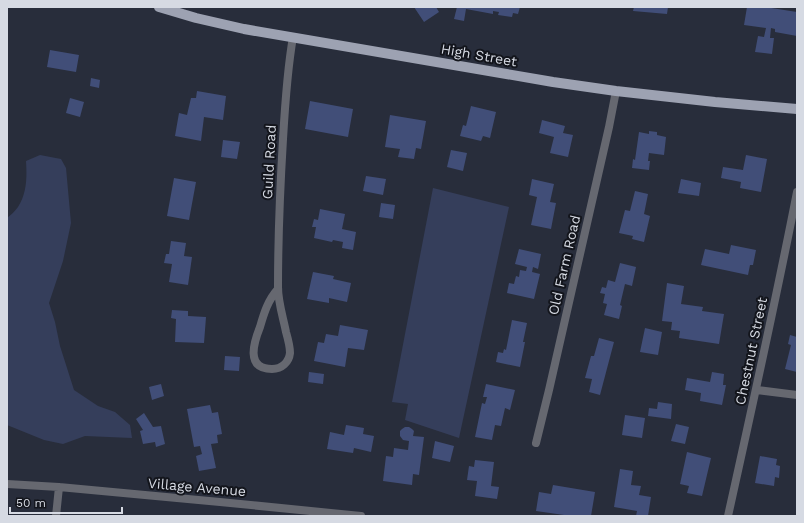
<svg xmlns="http://www.w3.org/2000/svg" width="804" height="523" viewBox="0 0 804 523" font-family="'Work Sans',sans-serif">
	<rect width="100%" height="100%" fill="#282d3b"/>
	<!-- green -->
	<path fill="#353e5b" d="M40,155L61,159L66,168L71,223L63,261L49,303L55,322L60,346L74,390L98,406L115,412L130,425L132,438L85,436L63,444L44,440L7,425V218C11,215 15,211 18,207C27,193 27,177 26,161Z
		M433,188L509,207L459,438L405,420L408,404L392,402Z"/>
	<!-- building -->
	<path fill="#414e78" d="M414,7H436L439,12L424,22Z
		M457,7H520L518,14L513,13L512,17L498,15L499,12L493,11V14L466,9L464,21L454,19Z
		M634,7H668L667,14L633,11Z
		M747,7H765L797,12V36L775,32V29L771,28L770,38H774L772,54L755,52L758,36L764,37L766,28L744,25Z
		M50,50L79,55L76,72L47,67Z
		M91,78L100,80L99,88L90,86Z
		M197,91L226,96L223,120L204,117L201,141L175,136L179,113L187,115L191,98H196Z
		M70,98L84,102L80,117L66,113Z
		M310,101L353,109L348,137L305,129Z
		M471,106L496,112L490,138L483,136L481,141L460,136L463,125L466,126Z
		M390,115L426,121L421,149L416,148L414,159L398,157L400,149L385,147Z
		M542,120L565,126L563,133L573,135L568,157L550,153L554,137L539,133Z
		M649,131L657,132V135L666,137L664,155L649,153L648,161H650L649,170L632,168L633,159L635,160L639,132L649,134Z
		M223,140L240,142L237,159L221,157Z
		M451,150L467,153L463,171L447,167Z
		M746,155L767,159L761,192L740,188L741,182L721,178L723,167L743,170Z
		M366,176L386,179L383,195L363,191Z
		M174,178L196,182L189,220L167,216Z
		M532,179L554,184L550,202L556,203L551,229L531,225L537,197L529,195Z
		M681,179L701,183L699,196L678,193Z
		M635,191L648,194L644,214L650,216L644,242L632,239L633,236L619,233L625,210L630,211Z
		M381,203L395,205L393,219L379,217Z
		M320,209L345,214L342,229L356,232L353,250L342,248L343,242L333,240L332,242L314,238L316,227H312L314,219L318,220Z
		M171,241L186,243L184,256L192,257L188,285L169,282L172,264L164,263L166,254H169Z
		M731,245L756,250L753,265H750L748,275L701,265L705,249L729,254Z
		M519,249L541,254L538,269L533,267L532,272L540,274L534,299L507,293L509,283L514,284L516,276L519,277L520,270L526,271L527,267L515,264Z
		M620,263L636,267L632,286L625,284L620,305L622,306L619,319L604,315L607,304L603,303L605,294L600,293L602,287L606,288L608,280L615,282Z
		M313,272L334,276L333,279L351,283L347,302L329,298V303L307,299Z
		M667,283L684,286L681,304L703,307L702,311L724,314L719,344L679,338L680,331L671,330L672,322L662,321Z
		M172,310L188,311V316L206,317L204,343L175,342L176,319L171,318Z
		M512,320L527,323L523,342H525L520,367L496,362L498,352L503,353L504,349L506,350Z
		M340,325L368,330L364,350L348,348L345,367L314,361L318,342L324,343L326,334L338,336Z
		M645,328L662,332L658,355L640,352Z
		M790,335L797,337V372L785,369L791,345L788,344Z
		M599,338L614,342L600,395L589,392L592,379L585,378L591,356H594Z
		M225,356L240,357L239,371L224,370Z
		M309,372L324,374L323,384L308,382Z
		M712,372L724,374L723,385H726L722,405L700,401L701,393L685,390L687,378L710,382Z
		M161,384L164,396L152,400L149,387Z
		M486,384L515,390L510,410L505,408L501,426L495,425L492,440L475,437L482,403L485,404L487,397H483Z
		M658,402L672,404L671,419L648,416L649,408L657,409Z
		M210,405L212,413L218,412L222,434L217,435L218,443L211,444L216,468L199,471L196,456L202,454L200,446L194,447L187,409Z
		M144,413L153,427L161,426L165,444L156,447L155,442L143,444L140,431L143,430L136,419Z
		M625,415L645,418L642,438L622,435Z
		M676,424L689,427L685,444L671,441Z
		M346,425L364,428L363,434L374,436L371,452L354,448L353,453L327,449L330,432L344,435Z
		M405,427H409L412,429L414,431L413,436L424,437L419,475L413,474L412,485L383,481L386,456L393,457L394,448L408,450L409,441L403,440L400,436V431L402,429Z
		M435,441L454,446L450,462L432,458Z
		M687,452L711,458L702,496L687,493L689,486L680,484Z
		M760,456L777,459L776,465L780,466L779,478L775,477L774,486L755,483Z
		M475,460L494,462L491,486L499,487L497,499L475,496L477,481L467,480L469,466L474,467Z
		M620,469L633,471L631,485L641,486L639,495L651,497L648,516H636L637,511L614,507Z
		M553,485L595,492L591,516H564V515L536,511L539,492L551,494Z"/>
	<g fill="none" stroke-linecap="round" stroke-linejoin="round">
		<!-- minor -->
		<path stroke="#666870" stroke-width="8" d="M278,289C268,300 264,313 260,327C254,342 245,369 272,369C282,369 289,362 290,353C290,346 288,339 286,332C283,317 278,302 278,287C278,238 280,189 283,139C285,105 287,71 293,37
			M757,390L797,395
			M536,443L549,390L609,127L616,91
			M7,484L59,487L220,502L361,516
			M56,516L59,487
			M728,516C752,408 776,300 797,192"/>
		<!-- primary -->
		<path stroke="#9da2b2" stroke-width="10" d="M159,7L196,18L244,29L553,82L616,91L715,102L797,109"/>
	</g>
	<g text-anchor="middle" stroke-width="4" stroke-linejoin="round" paint-order="stroke">
		<!-- street labels -->
		<g font-size="14" fill="#d6dae3" stroke="#13151c">
			<text transform="translate(479 55) rotate(10)" y="5">High Street</text>
			<text transform="translate(269 162) rotate(-87)" y="5">Guild Road</text>
			<text transform="translate(564 265) rotate(-77)" y="5">Old Farm Road</text>
			<text transform="translate(751 351) rotate(-78)" y="5">Chestnut Street</text>
			<text transform="translate(197 487) rotate(5)" y="5">Village Avenue</text>
		</g>
	</g>
	<!-- border -->
	<rect width="804" height="523" fill="none" stroke="#d6dae3" stroke-width="16"/>
	<!-- scale -->
	<path d="M10 507v6h112v-6" fill="none" stroke="#d6dae3" stroke-width="2"/>
	<text x="16" y="507" font-size="12" fill="#d6dae3" stroke="#13151c" stroke-width="3" paint-order="stroke">50 m</text>
</svg>
